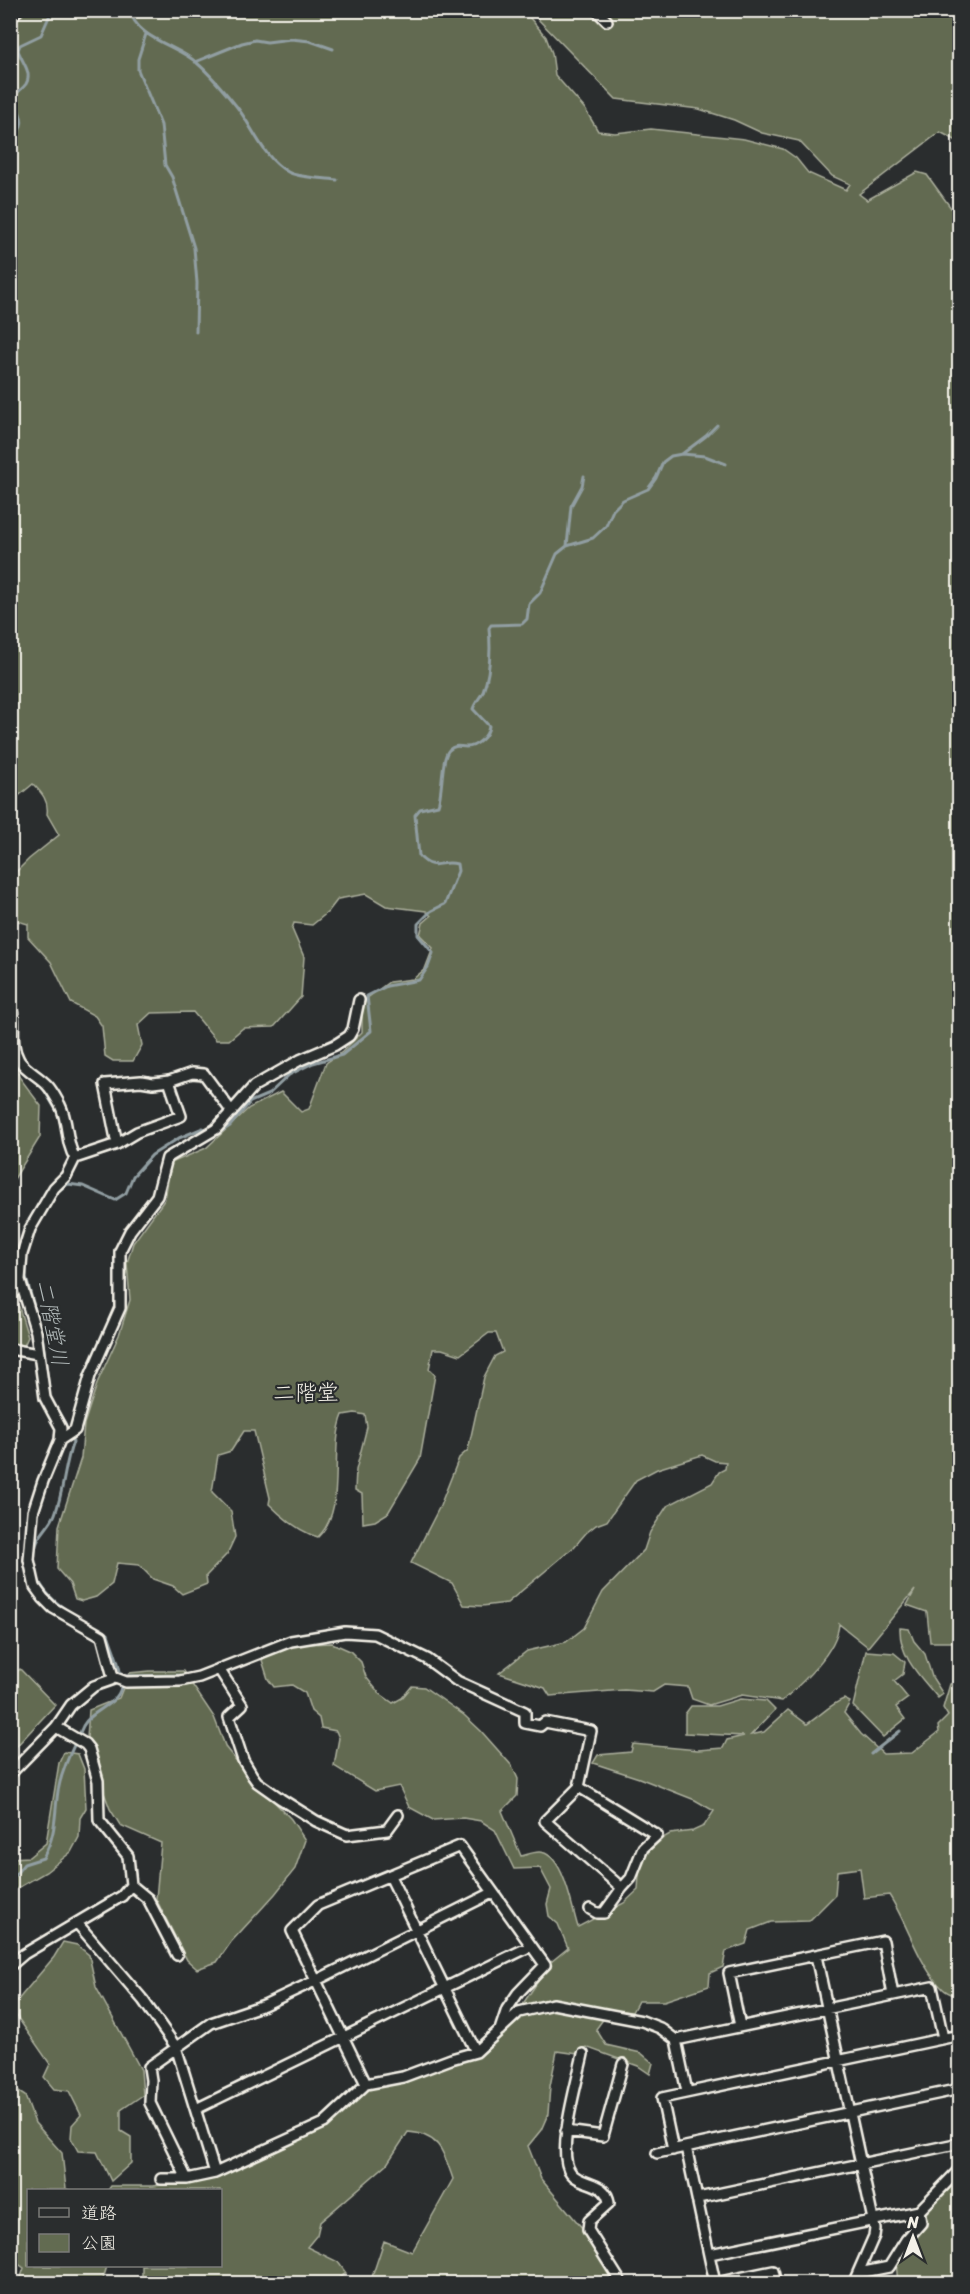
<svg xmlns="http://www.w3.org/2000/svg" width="970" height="2294" viewBox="0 0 970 2294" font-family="Sriracha,'Klee One',sans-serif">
	<rect width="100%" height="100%" fill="#2a2d2e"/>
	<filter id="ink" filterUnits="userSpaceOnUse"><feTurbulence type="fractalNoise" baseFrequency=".0167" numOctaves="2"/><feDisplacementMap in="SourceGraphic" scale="12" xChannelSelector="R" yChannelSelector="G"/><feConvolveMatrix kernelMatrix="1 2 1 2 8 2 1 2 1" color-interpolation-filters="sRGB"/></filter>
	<g filter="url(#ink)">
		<!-- green -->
		<path fill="#626b51" stroke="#abae9c" stroke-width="1.5" d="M24,11H524L546,37L552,53L555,75L585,109L598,131L615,133L651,129L744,139L783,149L796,158L808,173L846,190L850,184L832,176L799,141L762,133L734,120L699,109L616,99L530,11H959V142L940,132L859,194L867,200L917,172L927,175L959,219V1640L951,1642H930L927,1612L907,1605L915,1590L868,1647L839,1624C837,1651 802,1683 782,1701L742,1695L709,1705L692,1699L688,1687L664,1685L653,1692L624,1690L550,1696L545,1688L499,1673L527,1651L566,1642L584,1628L603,1592L644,1550L650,1532L667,1506L712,1483L719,1472L725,1469L726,1462L715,1461L702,1455L657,1469L636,1480L607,1521L596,1525L586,1533L574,1547L507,1603L482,1606L464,1605L452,1583L411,1563L440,1506L459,1458L468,1450L484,1377L495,1356L503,1352L496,1333H489L460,1355L442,1349H433L429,1369L435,1375L420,1459L388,1513L375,1521L363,1523L362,1494L355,1490L356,1470L367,1427L365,1415L355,1413L343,1415C328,1451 348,1508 318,1537C299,1532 283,1518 269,1504L270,1498L254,1431H244L231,1451L218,1455L212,1492L231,1511L235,1537L227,1554L206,1576L207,1584L182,1594L173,1586L153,1579L139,1565L117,1563L112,1584L96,1597L82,1601L75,1599L70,1584L57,1569L59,1526L81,1458L84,1424L98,1381L119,1335L130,1300L127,1263L133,1243L165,1199L171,1163L206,1148L249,1108L281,1092L301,1112L309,1109L326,1063L342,1052L362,1032V1013L366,999L389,982L413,979L425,969L433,948L420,935L423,923L431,916L426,911L386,906L366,894L338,899L328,912L312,925L294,923L292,929L304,957L301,997L274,1027L243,1028L229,1040H216L193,1012L151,1013L138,1025L142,1045L133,1061H113L105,1056L102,1026L95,1016L71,1003L51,962L28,937V924L11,919V877L29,859L59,835L47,814C49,801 42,793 33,784L10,803V29Z
			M10,1051L20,1078L41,1106L40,1137L11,1184Z
			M11,1302L19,1307L28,1337L23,1348L11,1345Z
			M900,1628L909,1629L914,1641L925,1654L932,1677L943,1694L938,1698C921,1677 899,1657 900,1628Z
			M332,1643L350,1651L361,1662L366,1677L379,1693L393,1703L402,1698L412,1686L424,1687L464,1715L481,1731L512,1766L518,1779L517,1796L502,1811L521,1856C526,1855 533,1852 539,1852C564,1852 572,1910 578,1927L624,1903L638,1890L640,1859L654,1843L670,1834L693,1831L704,1826L714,1811L695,1800L639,1778L593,1763L598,1755L631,1752L633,1744L698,1750L723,1748L727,1740L744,1736L685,1733V1714L691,1706H717L740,1699L766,1701L775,1710L751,1735L764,1732L788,1710L807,1724C820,1716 830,1704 844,1699L850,1702L844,1713L861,1734L883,1754L912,1753L939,1732L938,1726L948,1716L943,1708L950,1684L959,1681V1997C954,1995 947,1993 943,1989C919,1967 907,1922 889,1895L864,1898L860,1868L837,1871L835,1895L809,1921L771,1922L750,1930L746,1944L726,1951L723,1967L710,1973L709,1986L664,2001H638L632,2012L610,2010L596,2029L606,2045L641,2053L653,2063L650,2074L638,2066L586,2047L578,2054L557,2051L550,2086L548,2114L541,2130L528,2146L541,2179L599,2248L624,2283L471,2284V2278L468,2283H370L384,2241L412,2252L453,2179C444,2153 440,2134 408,2132L387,2164L320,2222L317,2235L307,2247L338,2262L346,2273L333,2282L149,2283L142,2277V2266H220V2190H108L111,2186H153L219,2178L332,2122L369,2089L410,2079L453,2063L477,2057L489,2048L510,2023L551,1962L568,1948L558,1924L549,1916L547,1904L551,1889L540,1868L514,1869L495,1830L481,1821L463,1818L433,1820L409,1807L399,1786L375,1791L334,1766L339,1738L336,1731L321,1728L319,1718L311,1711L305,1693L292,1685L274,1687L268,1679L262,1660L272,1650L306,1644Z
			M866,1651L894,1653L905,1662L903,1674L894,1681L908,1698L896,1707L905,1719L883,1737L853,1706Z
			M20,1669L55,1705L11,1752V1677Z
			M150,1671H183L214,1717L226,1748L248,1775L291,1819L305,1840L295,1869L275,1894L231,1942L217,1962L197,1969L187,1960L156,1899L161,1843L120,1825L110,1809L102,1787L99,1766L87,1738L89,1710L119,1698L129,1673Z
			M64,1752L78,1754L84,1769L86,1808L80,1818L79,1837L71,1852L46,1872L11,1892V1858L29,1857L46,1843L59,1763Z
			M63,1942L77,1945L89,1955L96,1987L141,2070L143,2095L121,2110V2131L131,2137V2163L111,2181L97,2152L78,2151L71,2138L72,2125L81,2115L69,2091L54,2089L44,2077L50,2064L11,2008L54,1957Z
			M11,2087L25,2096L35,2123L62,2153L66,2189L69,2190H28V2266H107L102,2283H19L24,2268L10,2258Z
			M959,2178V2283H898L896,2262L928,2222L924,2210Z"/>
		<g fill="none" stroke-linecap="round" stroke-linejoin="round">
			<!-- stream -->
			<path stroke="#919ea2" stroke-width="3" d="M130,10C136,39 177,45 197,63C211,75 225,92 237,107C254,129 263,158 288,172C298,178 324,178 337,180
				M146,34L138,59V70L161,125L165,165L172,177L194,248L197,283L196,332
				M195,62L242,43L255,40L267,42L291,39L310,41L333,49
				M10,145C24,125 26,121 13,100C15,92 21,91 26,84C33,72 21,61 18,50L20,45L41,35L52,10
				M10,246L11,268
				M682,454L705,456L726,464
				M567,546L571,506L582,486L584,476
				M10,1057L12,1063L43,1088L58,1113L70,1164
				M212,1135L214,1136L230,1126L250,1102L269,1094L289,1075L313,1063L342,1055L371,1031L367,996L387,986L419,980L428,967L433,953L418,935V924L431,911L445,904L458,871L457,864C440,859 435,873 419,856L415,815L420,809L438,805C443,791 441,758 449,750C456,744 459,747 466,747C477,747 488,736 489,726L473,709C475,702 480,698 483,692C491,671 491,650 489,628L491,625L522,624L527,619L529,604L540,593L557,554L567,546L593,538L606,526L613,510L623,500L648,489L656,478L663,462L671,456L682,454L706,436L717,425
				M68,1184L83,1186L115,1200L126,1193L133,1176L152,1155L179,1138L203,1128L207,1131
				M41,1219L58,1191L68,1184L71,1176
				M121,1676L188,1675
				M871,1754L900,1731
				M10,1881L24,1864L43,1858C57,1832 54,1818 58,1791C62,1768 74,1746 83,1726C91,1710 118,1705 121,1687C123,1670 113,1650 108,1634C74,1615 23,1594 36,1545C39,1534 51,1525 55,1514C64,1491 64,1465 73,1442L65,1423L50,1398L42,1335L26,1278V1261"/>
			<!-- street casing -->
			<g stroke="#f4f1e8" stroke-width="14">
				<path id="street" d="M596,10L607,21
					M10,17L18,10
					M10,1005C18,1022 8,1041 19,1060C25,1070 39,1076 47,1085C52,1090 56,1098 60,1105C69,1122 65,1142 75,1158
					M117,1144L137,1132L181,1116L169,1081
					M10,1349L38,1354
					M60,1440L75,1430L90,1376L120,1308V1251L130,1231L157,1196L167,1158L216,1129L254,1086L300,1060L335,1045L349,1036L353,1029L359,1000
					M219,1669L242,1705L229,1717L243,1760L252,1775L257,1782L281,1799L316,1821L347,1835L387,1830L398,1815
					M113,1677L102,1636L53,1608L43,1598L35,1587L29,1560L33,1512L43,1481L60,1440L61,1428L45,1398L36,1332L20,1280L22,1254L30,1229L54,1188L66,1176L75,1158L117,1144L105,1084L141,1081L153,1083L169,1081L192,1073L204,1074L232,1112
					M113,1677L126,1682L180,1681L199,1677L291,1641L345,1632L375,1634L427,1659L457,1681L525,1712V1723L540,1726L545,1722L591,1731L579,1787
					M56,1727L85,1744L89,1749L98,1781L99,1820L128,1856L131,1885L148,1899L177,1955
					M10,1774L56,1727L71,1705L94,1686L111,1680L113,1677
					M579,1787L657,1835L643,1848L631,1878L622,1888L545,1821Z
					M390,1876L476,2052
					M590,1909L597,1913H604L622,1888
					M77,1923L143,2000L176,2047L215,2173
					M816,1956L875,2229L874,2236L853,2284
					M10,1966L24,1954L122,1896L131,1885
					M740,2026L729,1973L883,1941L893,1995
					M676,2040L932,1987L943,2038
					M583,2054C578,2079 555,2154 571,2173C581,2186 607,2181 609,2203L589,2221L588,2230L622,2284
					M366,2084L292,1931L318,1905L460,1846L545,1965L518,1993L507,2009L500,2030
					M196,2109L531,1946
					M566,2131L603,2136L623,2064
					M686,2147L715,2283L773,2271L776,2284
					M673,2150L662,2098L960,2035
					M657,2153L960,2089
					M161,2179H187L215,2173L324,2123L366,2084L403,2077L451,2059L476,2052L519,2012L553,2004L642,2021L660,2028L676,2040L687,2092
					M187,2179L150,2103L151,2080L149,2067L211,2023L264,2005L317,1980L492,1893
					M698,2198L960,2143
					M710,2254L919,2211L960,2169
					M859,2273L889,2267L906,2240L921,2223L919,2211"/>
			</g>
			<!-- street -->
			<use href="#street" stroke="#2a2d2e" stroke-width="9"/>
		</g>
	</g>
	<g text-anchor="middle" stroke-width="4.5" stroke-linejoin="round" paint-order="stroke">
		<!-- water labels -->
		<g font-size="22" font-style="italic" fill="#b2baba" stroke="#2a2d2e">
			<text transform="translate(53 1323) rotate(79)" y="8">二階堂川</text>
		</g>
		<!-- neighbourhood labels -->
		<g font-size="22" fill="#f4f1e8" stroke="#2a2d2e">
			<text x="306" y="1400">二階堂</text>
		</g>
	</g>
	<!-- margin -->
	<rect width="970" height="2294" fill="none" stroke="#2a2d2e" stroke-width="36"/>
	<rect x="18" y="18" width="934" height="2258" fill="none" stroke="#f4f1e8" stroke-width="2" filter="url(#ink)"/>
	<!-- legend -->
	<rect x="27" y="2189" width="195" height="78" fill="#2a2d2e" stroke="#7b7b78" stroke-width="1.5"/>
	<rect x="39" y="2208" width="30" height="9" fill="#2a2d2e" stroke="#7b7b78" stroke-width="1.5"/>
	<text x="81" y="2219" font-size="18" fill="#f4f1e8">道路</text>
	<rect x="39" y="2234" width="30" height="18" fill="#626b51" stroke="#7b7b78" stroke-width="1.5"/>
	<text x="81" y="2249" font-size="18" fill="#f4f1e8">公園</text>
	<!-- north arrow -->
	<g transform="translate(913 2237)" stroke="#2a2d2e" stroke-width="4.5" paint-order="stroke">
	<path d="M0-4.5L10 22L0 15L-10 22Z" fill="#f4f1e8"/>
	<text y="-9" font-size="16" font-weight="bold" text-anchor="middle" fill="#f4f1e8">N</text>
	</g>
</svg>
